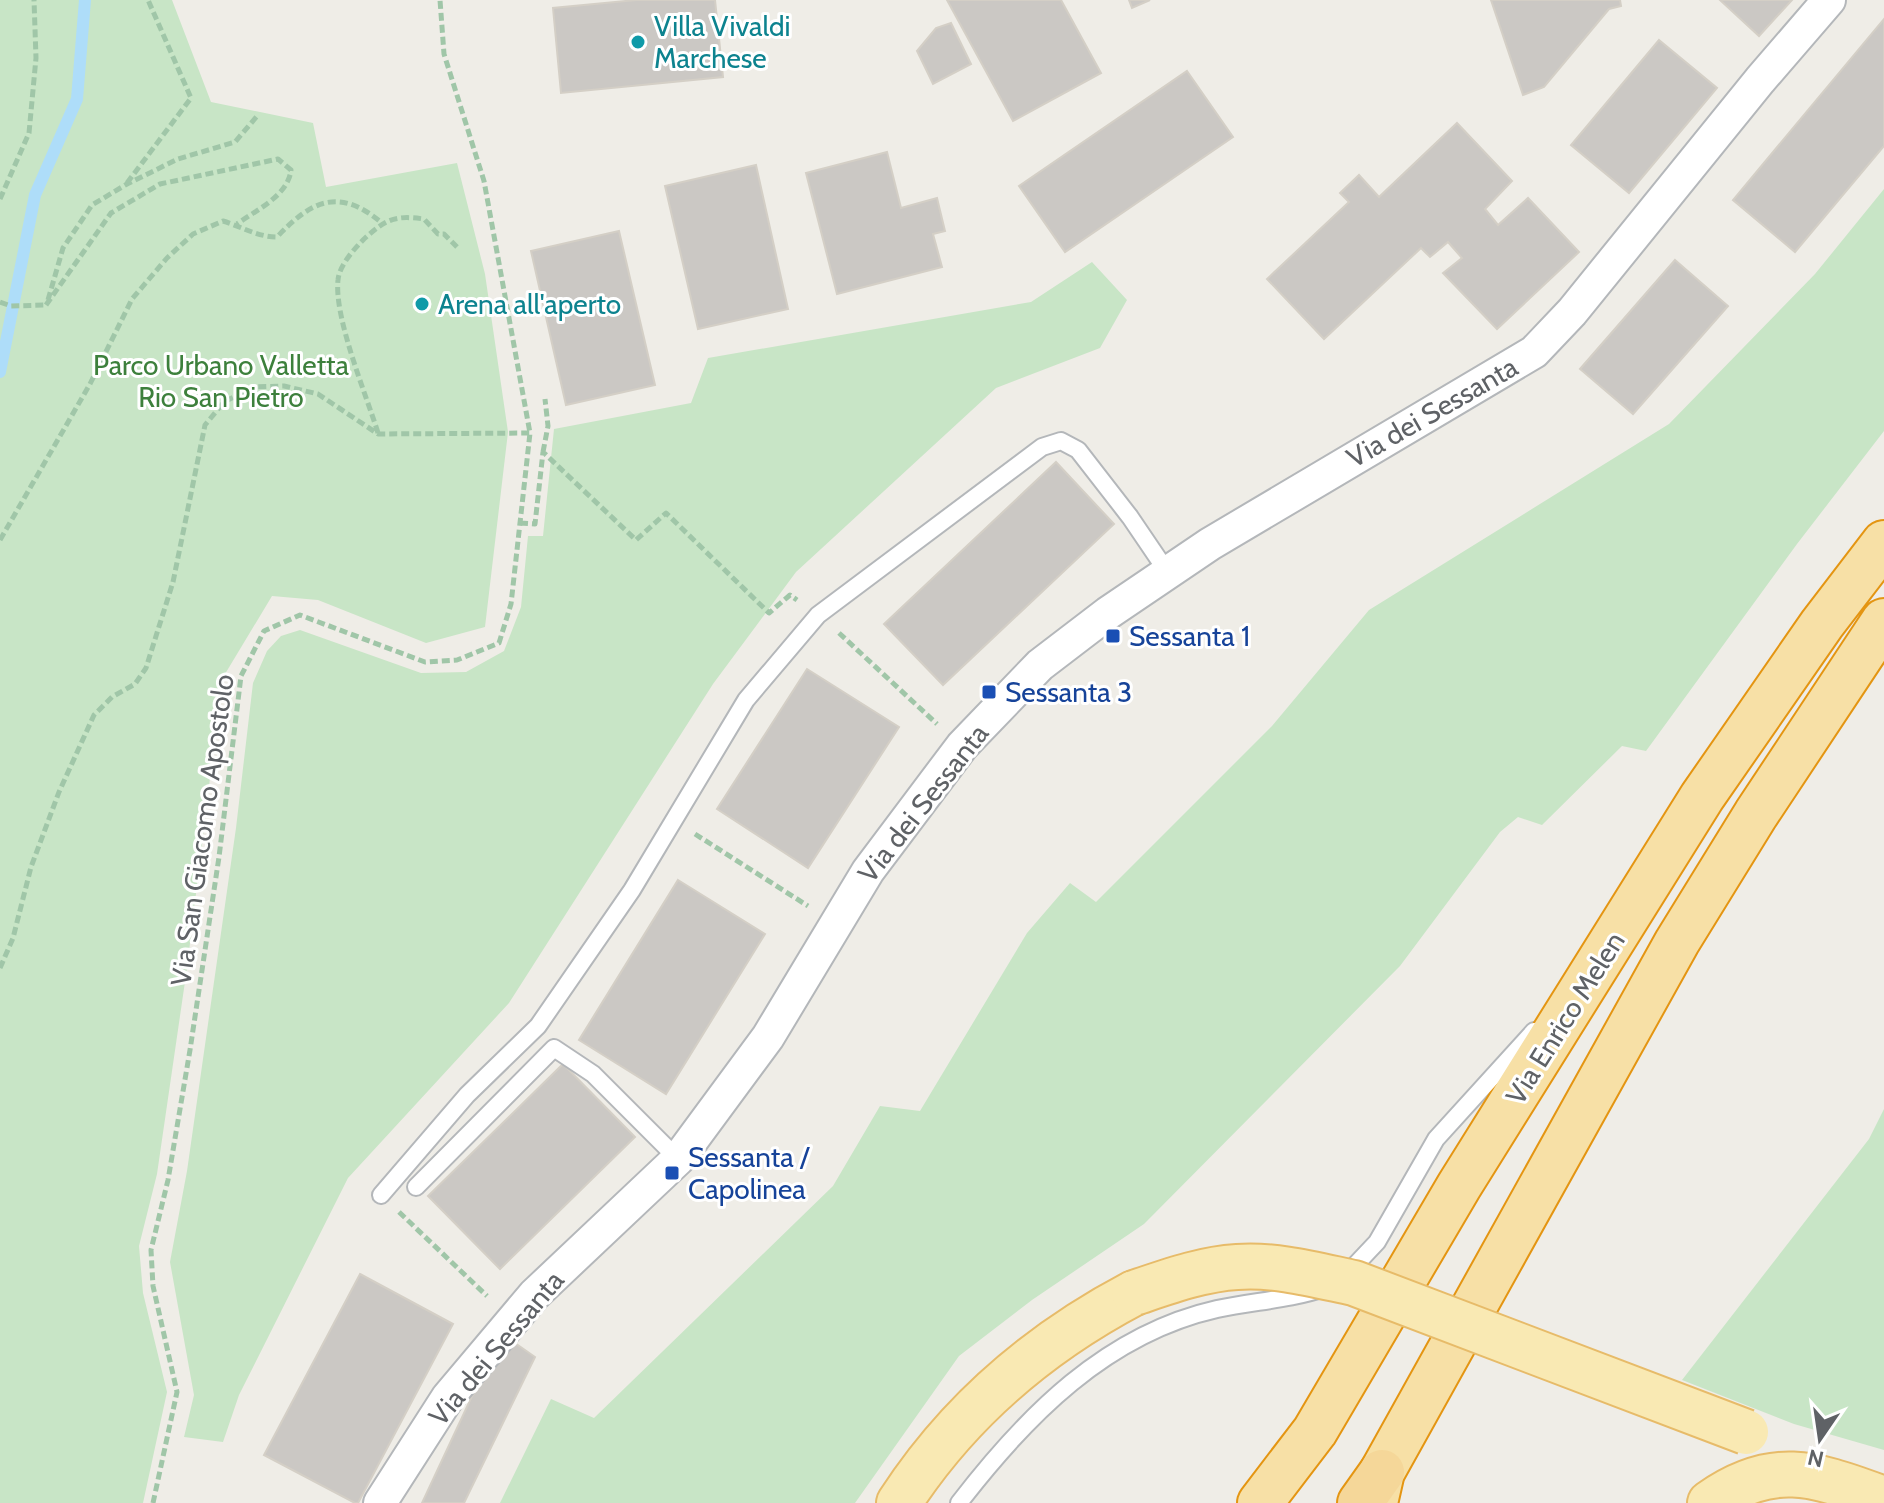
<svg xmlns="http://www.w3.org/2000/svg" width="1884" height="1503" viewBox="0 0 1884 1503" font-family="Cabin,sans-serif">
	<rect width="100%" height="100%" fill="#efede7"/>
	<!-- green -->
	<path fill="#c8e5c6" d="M0,0H172L211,102L313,123L326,187L457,163L485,274L508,432L485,627L426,643L318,600L272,596L222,679L187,968L157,1174L139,1246L143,1293L167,1392L143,1503H0Z
		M1884,189V431L1797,544L1646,751L1622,746L1542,825L1518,817L1500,832L1400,966L1144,1224L1032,1300L959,1356L855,1503H500L551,1399L594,1418L833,1186L880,1106L920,1111L1027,933L1070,883L1096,902L1272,726L1369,610L1669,424L1815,274Z
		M1092,262L1127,300L1100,348L996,388L796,572L713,684L509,1003L348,1178L239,1395L223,1442L184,1437L194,1395L170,1262L187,1171L236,828L253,683L267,651L281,636L300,630L421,673L466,672L504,651L521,607L528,536H543L554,429L691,403L708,358L1031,302Z
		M1884,1109V1450L1794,1424L1682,1380L1869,1139Z"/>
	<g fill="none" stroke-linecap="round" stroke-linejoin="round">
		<!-- stream -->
		<path stroke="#aeddf9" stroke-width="12" d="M0,372L35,195L77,99L85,0"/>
	</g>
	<!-- building -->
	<path fill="#cbc8c4" stroke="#d4cfc6" stroke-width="2" d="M715,0L723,77L561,93L553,8L636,0Z
		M947,0H1061L1101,73L1013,121Z
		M1129,0H1150L1132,8Z
		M1491,0H1620L1621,6L1609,9L1544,87L1523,95Z
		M1720,0H1792L1759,36Z
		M1884,19V146L1795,252L1733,200Z
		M951,23L971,64L933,84L917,51L936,28Z
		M1659,40L1717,88L1629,193L1571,145Z
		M1187,71L1233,137L1065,252L1019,186Z
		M1457,123L1512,181L1485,209L1498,225L1528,198L1579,252L1497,329L1443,273L1462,258L1448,242L1430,257L1421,248L1324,339L1267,279L1349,202L1340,193L1359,175L1379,197Z
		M887,152L901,208L937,198L945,231L933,234L942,267L837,294L806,173Z
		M756,165L788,309L698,329L665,186Z
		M619,231L655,385L566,405L531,251Z
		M1675,260L1728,306L1633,414L1580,369Z
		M1056,462L1114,524L943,685L884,624Z
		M807,669L899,727L808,868L717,809Z
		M678,880L765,934L666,1094L579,1040Z
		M563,1064L635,1137L500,1269L428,1196Z
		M360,1274L453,1324L358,1503H355L264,1455Z
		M515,1343L535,1357L464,1503H422L472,1396Z"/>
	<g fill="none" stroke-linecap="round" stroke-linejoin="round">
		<!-- service casing -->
		<g stroke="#b4b7ba" stroke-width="20">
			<path id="service" d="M416,1187L554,1048L593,1074L678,1159
				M381,1195L467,1095L538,1026L632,890L746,700L818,615L1042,447L1061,441L1078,450L1130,517L1168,573
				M1344,1277L1377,1242L1436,1139L1534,1031
				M959,1503C1026,1416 1106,1334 1217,1309C1253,1301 1289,1300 1324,1288"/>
		</g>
		<!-- minor casing -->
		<g stroke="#b4b7ba" stroke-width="36">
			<path id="minor" d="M380,1503L448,1397L534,1295L678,1159L768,1037L868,871L962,746L1040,665L1108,613L1210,544L1534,352L1572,312L1760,80L1829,0"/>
		</g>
		<!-- primary casing -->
		<g stroke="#e7bb69" stroke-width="48">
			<path id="primary" d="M899,1503C958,1412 1039,1343 1134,1293
				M1710,1503C1775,1457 1817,1475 1884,1499"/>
		</g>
		<!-- trunk casing -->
		<g stroke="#e49512" stroke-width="48">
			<path id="trunk" d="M1260,1503L1315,1431L1459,1186L1702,797L1822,624L1884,543
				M1375,1503L1382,1472L1677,942L1756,814L1884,621"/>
		</g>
		<!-- motorway casing -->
		<g stroke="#e49512" stroke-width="48">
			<path id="motorway" d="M1360,1503L1382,1472"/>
		</g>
		<!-- path -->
		<path stroke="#a0c6a8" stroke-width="5" stroke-dasharray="8 4" stroke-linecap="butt" d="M127,183L191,98L148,0
			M0,199L29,133L36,58L34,0
			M48,300L63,248L92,205L127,184L178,159L235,142L258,115
			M0,302L11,306L46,305
			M46,305L111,213L160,184L278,159L291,170C288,196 256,210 237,224
			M378,433C366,394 334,318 338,280C339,266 354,249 364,239C386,219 395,215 424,219L438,234H444L457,247
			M543,452L548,426L545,399
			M520,523L535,524L543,452L636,540L666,513L769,613L790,595L797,600
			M0,540L90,384L132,299L167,258L193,234L223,221C242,227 258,237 277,237C312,200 339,187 382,223
			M839,633L937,724
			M695,834L808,906
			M0,968L13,938L31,867L59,792L94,715L112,697L135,684L146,668L173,582L205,425L224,402L253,387L284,386L318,394L378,434L530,433
			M399,1212L487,1296
			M153,1503L177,1392L153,1286L151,1250L168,1180L190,1050L219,857L241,676L264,631L300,615L425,662L457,660L499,643L511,604L530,433L484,181L444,54L440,0"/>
		<!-- service -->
		<use href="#service" stroke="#fff" stroke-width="16"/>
		<!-- minor -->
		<use href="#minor" stroke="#fff" stroke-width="32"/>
		<!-- primary -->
		<use href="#primary" stroke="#f9e9b3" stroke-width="44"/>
		<!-- trunk -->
		<use href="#trunk" stroke="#f7e0a6" stroke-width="44"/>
		<!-- motorway -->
		<use href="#motorway" stroke="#f5d799" stroke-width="44"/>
		<!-- primary-bridge casing -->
		<g stroke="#e7bb69" stroke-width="48" stroke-linecap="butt">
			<path id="primary-bridge" d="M1134,1293C1167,1282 1202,1269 1237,1267C1276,1264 1316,1275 1354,1283L1746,1432"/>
		</g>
		<!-- primary-bridge -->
		<use href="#primary-bridge" stroke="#f9e9b3" stroke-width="44"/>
	</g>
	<!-- markers -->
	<g fill="#0f9aa8" stroke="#fff" stroke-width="3">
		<circle cx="638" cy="42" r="8"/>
		<circle cx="422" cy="304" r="8"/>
	</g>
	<g fill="#1a4fb4" stroke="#fff" stroke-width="3">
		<rect x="1105" y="628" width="16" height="16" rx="4"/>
		<rect x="981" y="684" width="16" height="16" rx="4"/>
		<rect x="664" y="1165" width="16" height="16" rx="4"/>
	</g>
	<g text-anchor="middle" stroke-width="6" stroke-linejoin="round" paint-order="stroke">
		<!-- culture labels -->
		<g font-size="28" fill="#0d838f" stroke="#fff" text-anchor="start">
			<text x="654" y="36">Villa Vivaldi<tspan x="654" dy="32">Marchese</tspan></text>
			<text x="438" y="314">Arena all'aperto</text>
		</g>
		<!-- park labels -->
		<g font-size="28" fill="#3d803c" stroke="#fff">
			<text x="221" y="375">Parco Urbano Valletta<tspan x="221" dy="32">Rio San Pietro</tspan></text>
		</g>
		<!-- street labels -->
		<g font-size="28" fill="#5f6266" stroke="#fff">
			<text transform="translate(1432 412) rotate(-30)" y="10">Via dei Sessanta</text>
			<text transform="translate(923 803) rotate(-52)" y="10">Via dei Sessanta</text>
			<text transform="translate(202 830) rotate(-82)" y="10">Via San Giacomo Apostolo</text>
			<text transform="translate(1565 1018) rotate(-58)" y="10">Via Enrico Melen</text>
			<text transform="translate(496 1348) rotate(-50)" y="10">Via dei Sessanta</text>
		</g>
		<!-- transit labels -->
		<g font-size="28" fill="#164399" stroke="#fff" text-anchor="start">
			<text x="1129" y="646">Sessanta 1</text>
			<text x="1005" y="702">Sessanta 3</text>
			<text x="688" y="1167">Sessanta /<tspan x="688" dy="32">Capolinea</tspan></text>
		</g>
	</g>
	<!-- north arrow -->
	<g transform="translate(1820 1439) rotate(193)" stroke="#ffffff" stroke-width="6" paint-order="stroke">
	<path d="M0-6L14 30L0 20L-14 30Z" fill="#5f6266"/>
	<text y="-12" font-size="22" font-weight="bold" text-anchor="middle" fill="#5f6266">N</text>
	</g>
</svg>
